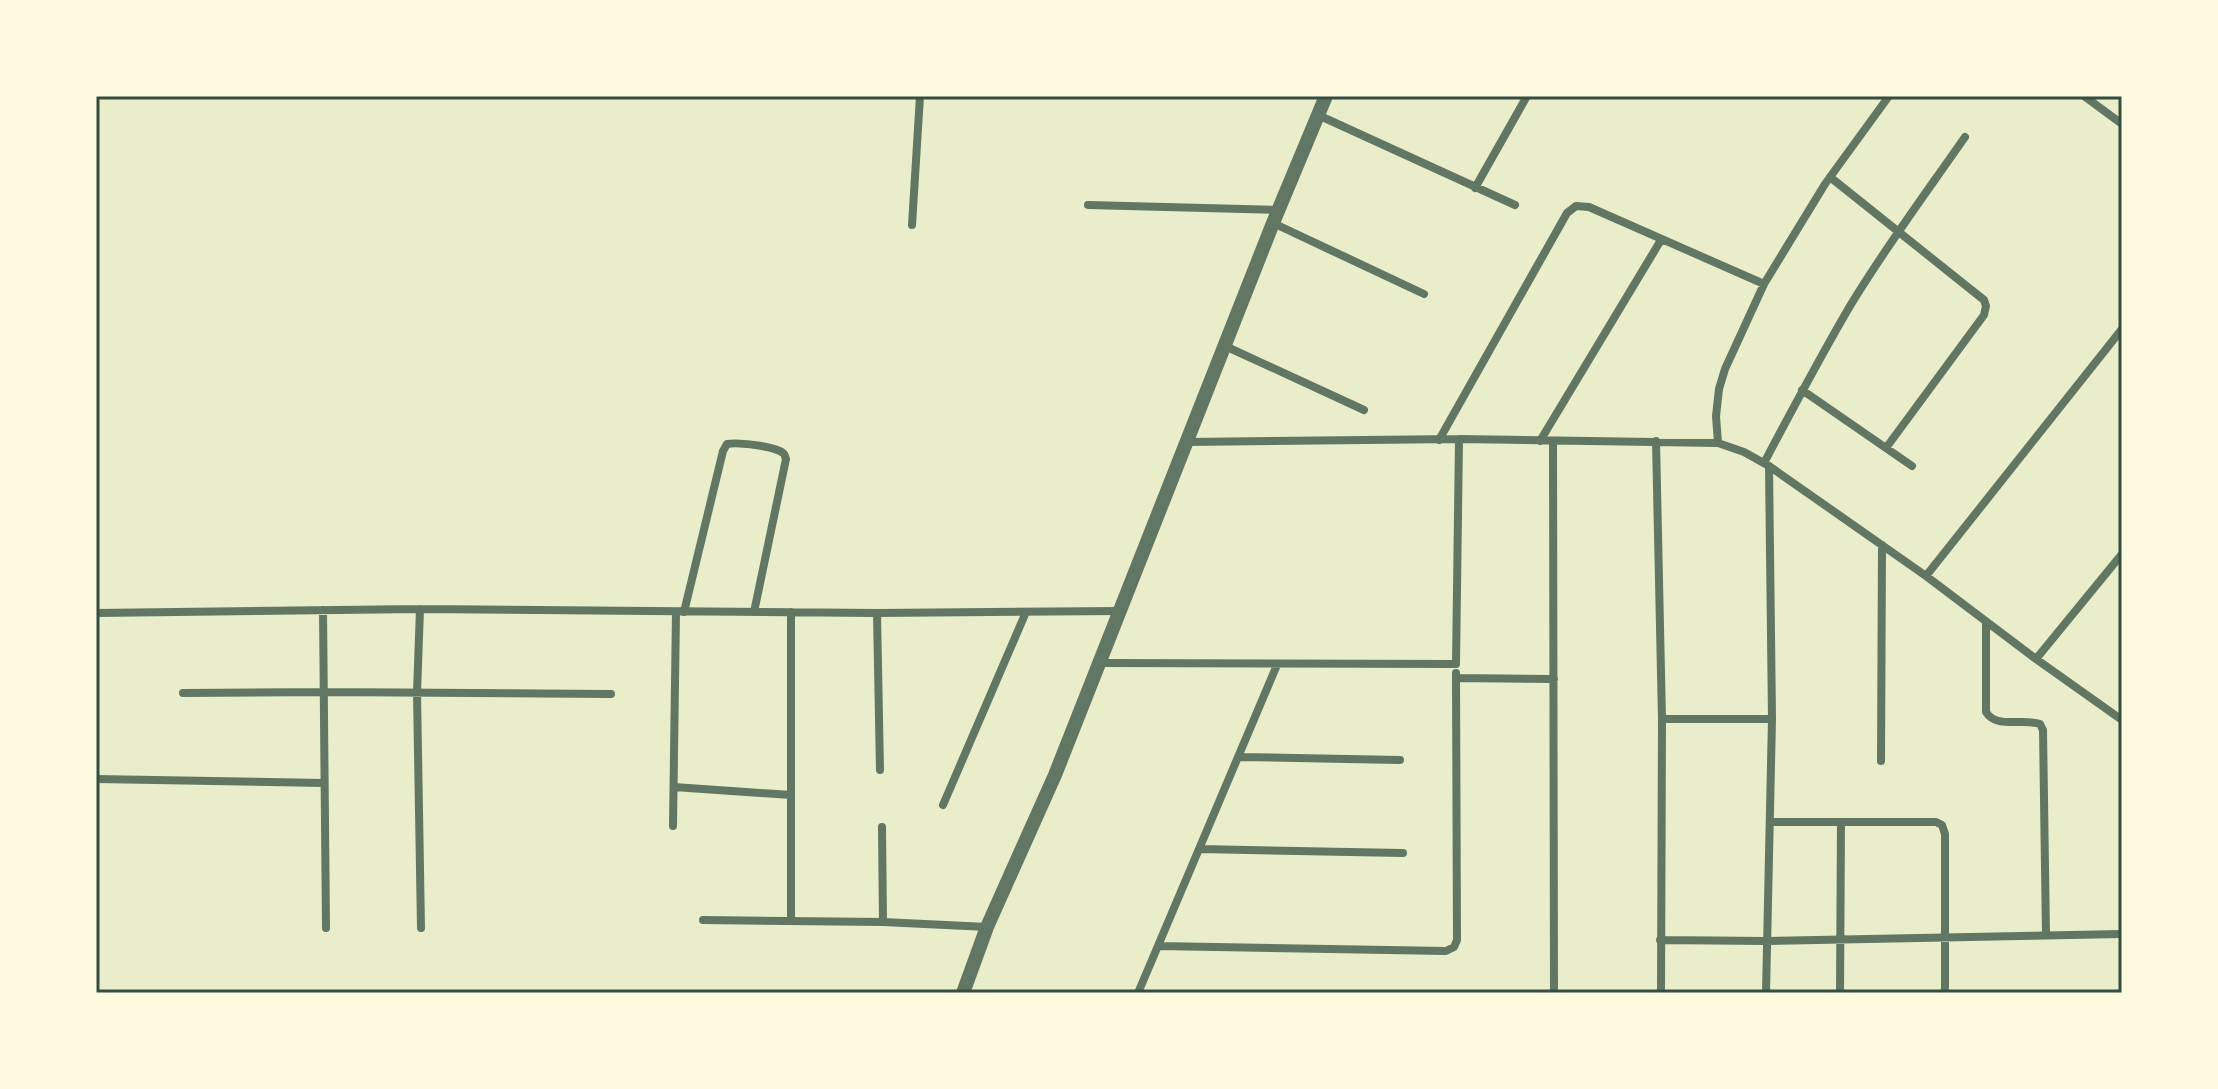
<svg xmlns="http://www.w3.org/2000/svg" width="2218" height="1089" viewBox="0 0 2218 1089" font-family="Figtree,sans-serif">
	<rect width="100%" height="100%" fill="#e9edc9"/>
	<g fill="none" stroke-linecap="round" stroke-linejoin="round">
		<!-- minor -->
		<path stroke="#617663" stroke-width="8" d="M2084,96L2122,124
			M1318,115L1515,205
			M1830,177L1984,300L1986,306L1984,315L1886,448
			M1475,188L1527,96
			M1088,205L1279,210
			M1273,223L1424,294
			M912,225L920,96
			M1225,346L1364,410
			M1802,390L1912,466
			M1439,440L1567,213L1576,206L1589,207L1764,284
			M1540,441L1661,240
			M1553,441L1554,993
			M1656,441L1662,719L1661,993
			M1187,442L1459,439L1718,443L1744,452L1769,466L1926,576L2036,659L2122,720
			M1718,443L1716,416L1719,389L1725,369L1764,284L1825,184L1889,96
			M1764,463C1792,410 1820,357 1850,306C1885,248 1926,193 1965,137
			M1926,576L2122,329
			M420,609L417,693L421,928
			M323,610L326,928
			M684,612L723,451L727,444C737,442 775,446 783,453C785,454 785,457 786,459L754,612
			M791,612V920
			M96,613L420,609L877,613L1120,611
			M877,613L880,770
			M1986,623V712C1996,729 2023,718 2040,724L2043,730L2046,935
			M2036,659L2122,554
			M1099,663L1456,664L1459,439
			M1456,673V678L1554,679
			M183,693L323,692L611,694
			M1662,719H1772
			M1239,757L1400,760
			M1881,761L1882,545
			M96,779L324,783
			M674,787L791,795
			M943,805L1026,612
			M1770,822H1936L1942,825L1945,834V993
			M673,826L676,612
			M882,827L883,922
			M1199,849L1403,853
			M703,920L883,922L987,927
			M1660,940L1766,941L2122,934
			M1158,946L1446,951L1454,947L1457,940L1456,678
			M1138,993L1277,665
			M1766,993L1772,719L1769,466
			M1840,993L1841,822"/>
		<!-- tertiary -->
		<path stroke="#617663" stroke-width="14" d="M963,993L987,927L1055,775L1273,223L1326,96"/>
	</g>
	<!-- border -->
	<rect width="2218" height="1089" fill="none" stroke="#fefae0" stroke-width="196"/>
	<rect x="98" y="98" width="2022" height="893" fill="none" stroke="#344e41" stroke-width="3"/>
</svg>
